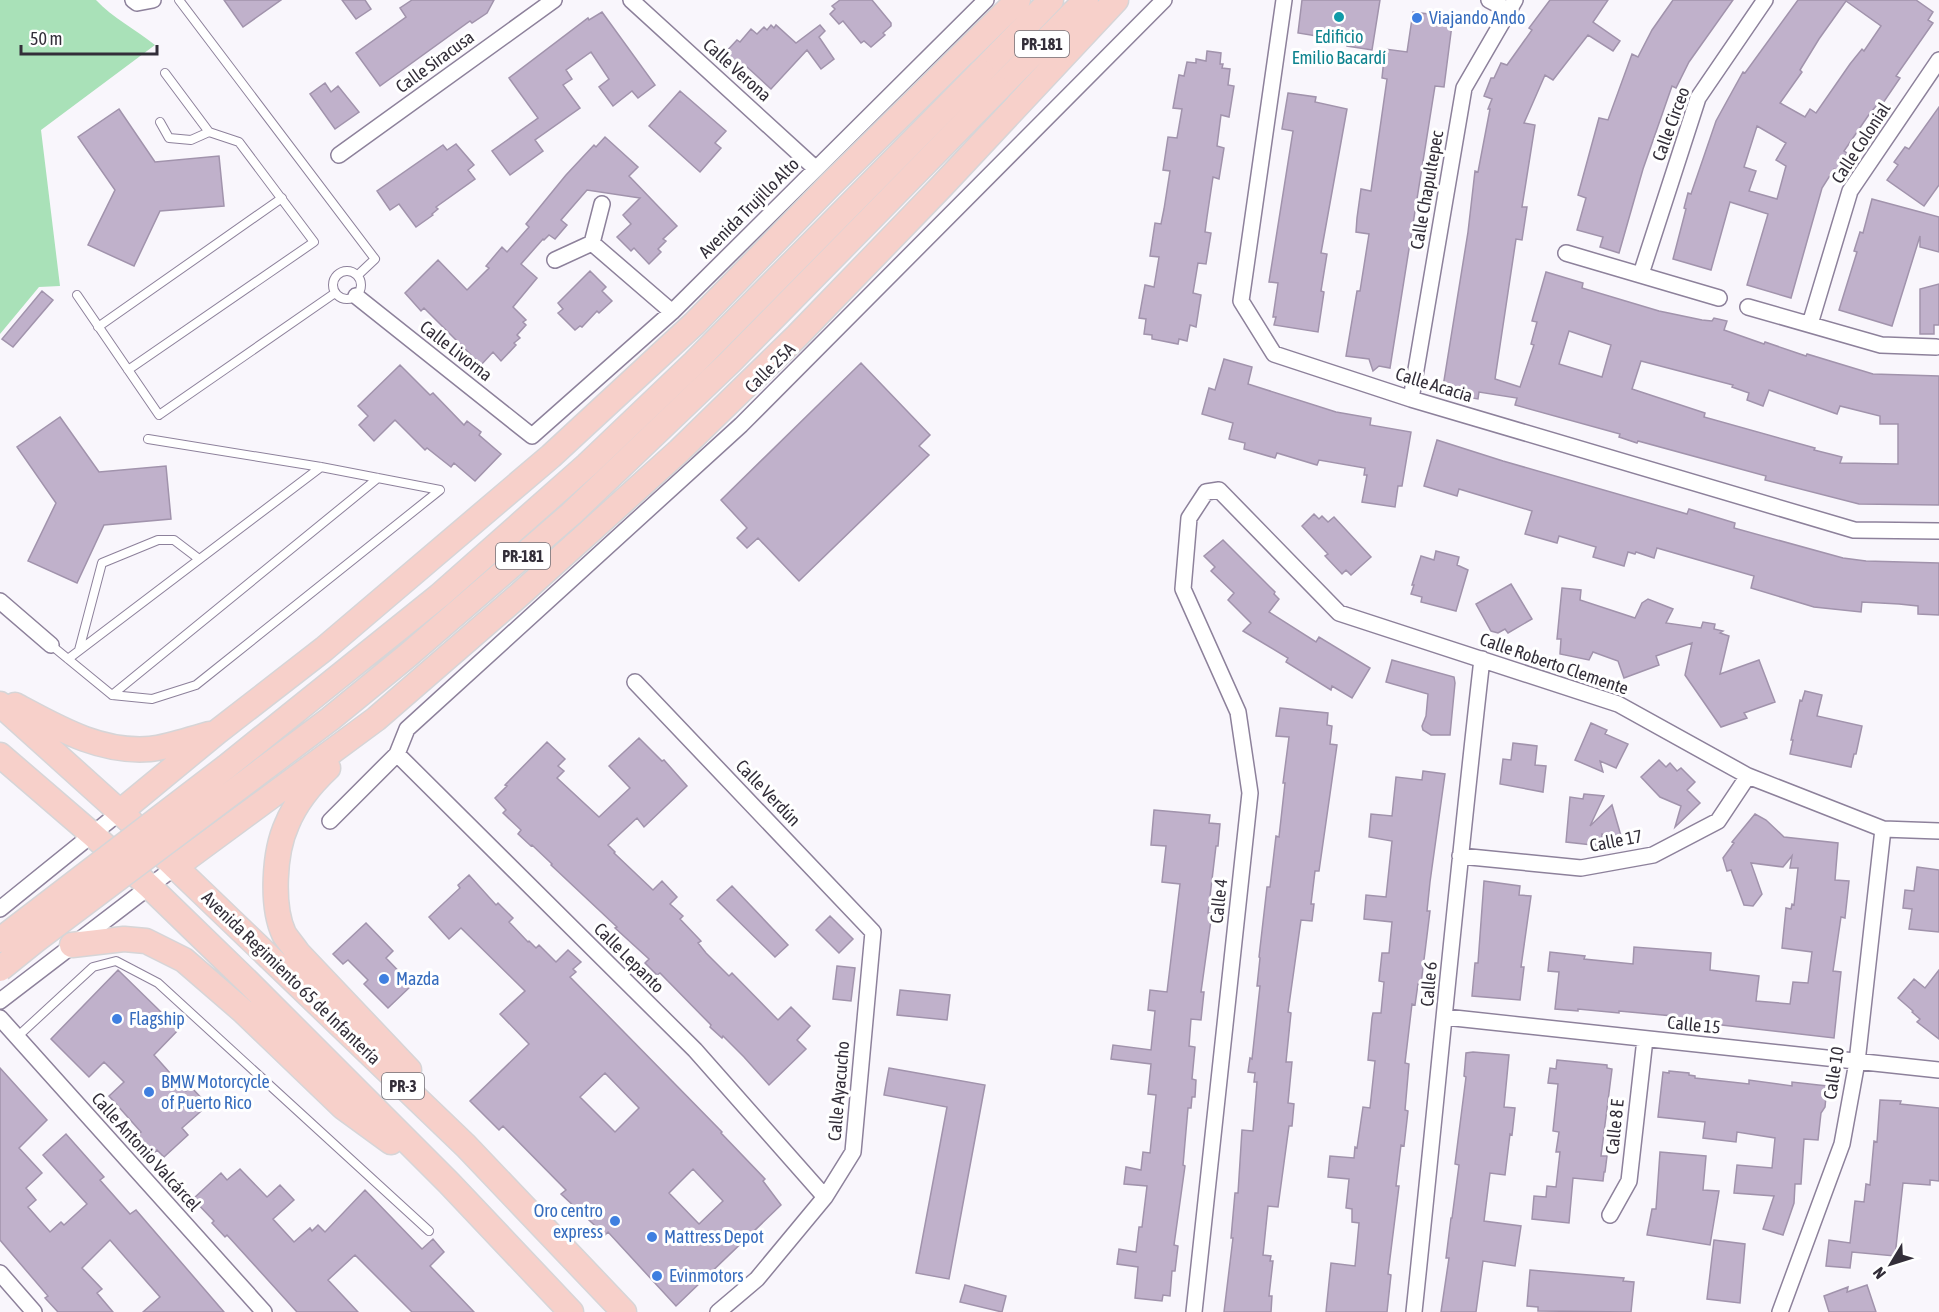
<svg xmlns="http://www.w3.org/2000/svg" width="1939" height="1312" viewBox="0 0 1939 1312" font-family="'Asap Condensed',sans-serif">
	<rect width="100%" height="100%" fill="#f9f6fc"/>
	<!-- green -->
	<path fill="#a9e1b8" d="M0,0H96C113,18 135,29 155,45L41,130L60,286L39,287L0,334Z"/>
	<!-- building -->
	<path fill="#c0b1cb" stroke="#a193ac" stroke-width="1.5" fill-rule="evenodd" d="M224,0H281L243,27Z
		M342,0H365L371,9L356,19Z
		M412,0H494L487,13L472,23L470,21L380,86L356,53L406,17L400,8Z
		M840,0H872L891,23V26L883,33L885,35L871,47L864,41L861,43L843,21L839,24L830,14L835,9L832,6Z
		M1302,0H1380L1372,50L1347,46V41L1298,33Z
		M1550,0H1608L1593,22L1620,41L1613,51L1588,35L1553,80L1545,75L1524,123L1535,125L1522,207H1527L1522,240L1516,239L1495,379L1520,387L1534,345L1531,344L1537,322L1532,321L1546,272L1583,283L1582,288L1659,311L1702,320L1712,321L1714,318L1727,321L1724,330L1764,344L1765,342L1806,356L1807,354L1873,374L1939,376V505L1859,504L1765,480L1766,476L1638,441L1637,443L1619,437L1620,434L1515,405L1517,398L1479,392L1478,399L1442,393L1468,232L1475,171L1478,172L1490,109H1488L1492,99L1484,96L1491,78H1494L1501,63L1507,65L1532,30L1529,28ZM1569,331L1611,345L1602,377L1559,364ZM1641,361L1733,385L1732,387L1749,393L1747,400L1763,406L1769,390L1837,414L1840,406L1880,416V424H1898V464L1840,463L1842,457L1814,450L1815,448L1704,417L1705,413L1632,389Z
		M1673,0H1733L1689,62L1676,88L1672,86L1643,169L1619,253L1600,247L1603,237L1577,230L1586,198L1578,195L1599,118L1608,120L1632,54L1638,57L1652,30Z
		M1798,0H1916L1933,12L1928,20L1933,23L1896,76L1900,78L1883,103L1880,101L1868,116L1844,151L1847,153L1837,171L1834,169L1822,188L1791,298L1747,285L1768,214L1730,202L1711,270L1673,259L1686,209L1684,208L1688,193L1691,194L1716,121L1743,72L1745,73ZM1846,1L1881,26L1864,51L1862,49L1850,64L1816,113L1810,109L1805,117L1780,103L1802,72L1800,70L1819,39ZM1757,126L1786,143L1776,160L1786,166L1777,199L1749,191L1756,171L1744,167Z
		M602,12L655,85L638,98L632,91L613,106L599,87L609,79L591,52L566,70L572,79L563,85L580,108L535,140L543,151L510,175L492,151L538,118L509,78L588,18L589,20Z
		M1413,12L1453,17L1444,87L1435,86L1390,368L1379,366L1373,371L1369,359L1346,356L1357,291H1360L1369,234L1356,232L1357,218L1361,189L1371,191L1387,79L1382,78L1385,49L1407,52Z
		M771,25L774,28L776,25L796,43L820,25L825,31L819,37L834,59L821,69L807,50L771,89L746,66L742,70L724,54L737,40L740,42L751,29L757,34L764,27L767,30Z
		M1207,51L1221,53L1220,64H1223L1222,68L1230,69L1228,85L1234,86L1229,117L1221,115L1217,146L1224,148L1219,179L1213,177L1207,217L1205,232L1211,233L1206,264L1198,263L1193,293L1201,295L1196,327L1190,325L1187,341L1179,339L1178,344L1152,339V335L1144,334L1146,319L1139,318L1145,285L1154,287L1159,257L1150,256L1155,223L1161,224L1164,209L1170,171L1163,170L1168,137L1177,138L1182,109L1173,108L1179,75L1184,76L1187,62L1196,63V59L1206,61Z
		M325,83L331,92L338,86L359,112L335,129L310,94Z
		M680,91L726,131L715,143L721,148L700,172L649,126Z
		M1288,93L1316,97L1315,102L1347,109L1321,253L1327,254L1321,291L1324,292L1318,332L1274,325L1276,317H1273L1278,283L1269,282L1293,131L1282,129Z
		M1939,107V185L1924,206L1887,180L1898,165L1894,162L1905,147L1909,149Z
		M119,109L155,162L219,156L224,206L160,211L134,266L88,245L115,190L78,137Z
		M605,137L638,167L629,176L677,226L663,239L666,241L658,249L661,252L649,264L634,248L631,251L617,237L631,224L623,215L640,198L587,190L561,220L567,225L555,239L549,235L544,240L543,239L521,264L537,278L513,307L526,320L523,322L526,325L517,335L520,338L514,343L516,345L501,361L493,352L481,365L424,308L421,311L405,293L438,260L467,290L489,268L486,266L502,247L507,252L529,227L526,224L566,175L594,145L596,147Z
		M456,144L474,165L468,170L475,179L436,207L438,209L432,214L433,215L416,227L399,204L390,210L377,191L443,145L447,150Z
		M1872,199L1939,217V252L1920,247V236L1892,326L1839,310L1857,252L1854,251L1860,232L1863,233Z
		M590,271L606,287L602,291L612,301L599,313L597,311L582,327L580,326L575,330L558,313L563,309L558,303Z
		M1939,284V325H1934V334H1920V289Z
		M42,291L53,300L13,347L2,339Z
		M1224,359L1252,367L1248,384L1336,412L1371,418L1370,425L1411,432L1402,486H1398L1395,507L1362,502L1367,475H1364L1365,468L1319,460L1317,465L1277,453L1275,458L1244,449L1245,443L1229,439L1233,423L1202,414L1209,388L1215,390Z
		M861,363L930,435L919,446L929,455L799,581L758,538L747,548L737,538L747,528L721,500Z
		M400,365L430,395L433,393L464,425L467,421L481,432L479,435L501,454L475,481L454,463L451,467L427,448L425,450L395,420L374,441L359,425L368,416L358,406Z
		M60,417L99,472L166,466L171,519L104,525L77,583L28,561L56,503L17,447Z
		M1437,440L1503,461L1687,514L1689,509L1735,523L1734,528L1843,558L1866,561L1939,563V615L1918,614V606L1899,604L1862,602L1861,612L1814,607L1751,588L1754,576L1657,548L1654,558L1636,552L1635,554L1628,552L1624,566L1593,557L1596,547L1559,536L1557,543L1525,534L1532,511L1459,489L1457,496L1424,486Z
		M1314,514L1319,519L1322,516L1328,522L1334,517L1371,557L1351,575L1346,570L1342,574L1325,556L1328,554L1302,526Z
		M1223,540L1275,592L1274,594L1279,599L1269,612L1316,642L1319,637L1370,668L1352,698L1332,686L1331,690L1286,662L1288,658L1243,631L1251,623L1228,600L1234,593L1211,571L1215,567L1204,556Z
		M1436,551L1459,557L1457,565L1468,570L1456,611L1421,602L1422,597L1411,594L1414,585H1412L1421,556L1434,560Z
		M1511,584L1532,619L1508,633L1505,629L1498,633L1491,631L1476,604Z
		M1562,588L1581,590L1580,600L1635,618L1642,603L1648,599L1673,609L1666,623L1701,628L1703,622L1715,624L1714,629L1723,631L1720,633L1729,636L1720,674L1759,660L1775,702L1744,713L1747,718L1721,727L1685,675L1692,643L1656,656L1659,665L1624,678L1618,661L1593,652L1589,660L1560,654L1561,639H1557Z
		M1392,660L1454,677L1455,683L1450,735H1431L1423,730L1422,726L1426,716L1428,694L1386,682Z
		M1805,691L1822,695L1817,716L1862,726L1856,754H1854L1851,767L1790,754L1793,740H1791L1800,700L1802,701Z
		M1280,708L1328,713L1327,725L1332,726L1330,744L1337,745L1319,871H1315L1311,904H1314L1312,921L1301,920L1288,1012L1291,1013L1286,1062H1292L1288,1103L1294,1104L1292,1126H1289L1278,1207L1268,1206L1263,1255L1271,1256L1270,1261H1273L1269,1296H1272L1271,1312H1224L1233,1238H1231L1235,1193H1238L1242,1130L1253,1131L1257,1082H1254L1255,1073L1248,1072L1250,1058L1252,1059L1260,986H1257L1260,958L1259,957L1267,887H1270L1276,836L1279,837L1285,783H1283L1289,737L1276,736Z
		M1591,723L1607,730L1605,734L1628,744L1616,768L1600,761L1603,772L1575,760Z
		M639,738L662,761L664,760L687,786L644,827L637,818L608,845L615,852L614,853L653,890L662,881L677,897L670,904L683,916L680,919L701,941L698,943L706,953L729,976L732,973L778,1020L791,1007L810,1026L797,1040L806,1049L769,1085L744,1057L723,1036L722,1038L710,1027L711,1025L660,973L657,975L645,963L649,959L615,928L617,927L551,865L552,864L532,845L531,846L518,834L521,830L503,813L506,810L495,798L507,786L505,785L547,742L565,759L558,766L564,771L557,778L599,817L630,788L609,766Z
		M1513,743L1537,746L1535,765L1546,766L1543,792L1500,784L1503,759L1511,760Z
		M1659,760L1666,767L1670,763L1677,771L1681,768L1695,782L1687,790L1700,803L1675,827L1681,806L1660,797L1641,777Z
		M1423,771L1445,774L1430,882L1427,911H1430L1421,984H1418L1415,1005L1412,1004L1405,1063L1409,1064L1405,1110L1408,1111L1404,1146L1401,1145L1396,1186H1399L1388,1274L1391,1275L1387,1312H1326L1331,1263L1355,1266L1359,1223L1352,1222V1209L1346,1208L1349,1179L1328,1177L1330,1156L1354,1158L1355,1147L1357,1148L1363,1107L1370,1108L1375,1061L1368,1060L1372,1018L1373,1013H1381L1384,982L1379,981L1382,953H1389L1392,922L1364,919L1366,895L1386,897L1392,841L1369,837L1371,814L1392,816L1396,777L1422,780Z
		M1584,794L1604,796L1590,826L1612,805L1621,836L1602,834L1601,846L1566,842L1570,797L1583,799Z
		M1154,810L1210,815L1209,823L1220,824L1218,846H1216L1208,913H1212L1201,992H1204L1201,1020L1191,1019L1189,1046L1195,1047L1192,1079L1196,1080L1195,1097H1192L1191,1108H1188L1183,1165L1185,1166L1174,1245L1178,1246L1175,1271H1172L1170,1296L1163,1295L1162,1301L1135,1298L1138,1267L1117,1264L1119,1249L1136,1252L1139,1227H1142L1147,1186L1124,1184L1126,1167L1141,1170L1143,1152L1150,1153L1156,1095L1148,1094L1151,1064L1111,1059L1113,1045L1151,1050L1155,1011L1148,1010L1150,990L1167,992L1180,884L1162,882L1166,846L1151,845Z
		M1755,814L1766,820L1784,837L1838,843L1835,880L1849,881L1845,918L1841,917L1833,971L1841,972L1834,1038L1704,1023L1672,1021L1673,1016L1619,1011V1013L1578,1009V1011L1555,1009L1559,972L1548,971L1550,952L1585,956L1584,959L1633,964L1634,947L1711,953L1710,970L1759,976L1756,1001L1790,1004L1793,982L1808,983L1812,952L1782,948L1786,908L1791,909L1792,904L1794,905L1798,868H1790L1792,856L1783,867L1751,863L1762,894L1753,906L1744,905L1731,870L1727,871L1723,858L1734,843L1732,842Z
		M1917,867L1939,870V932L1909,929L1912,909L1903,908L1905,890L1914,891Z
		M469,875L496,905L498,903L513,918L509,922L528,942L529,941L536,948L539,945L556,962L568,950L581,962L573,969L576,972L570,977L722,1132L721,1133L765,1179L763,1181L781,1205L676,1306L608,1232L605,1235L561,1194L566,1190L503,1126L499,1130L470,1101L529,1044L500,1014L525,991L461,928L449,939L429,917L460,888L458,885ZM605,1073L639,1108L615,1132L580,1097ZM693,1169L723,1201L699,1224L669,1193Z
		M1484,881L1520,886L1519,895L1531,896L1521,967H1524L1520,1000L1472,996L1475,963H1478Z
		M732,886L788,945L775,957L717,900Z
		M830,916L853,939L839,953L816,930Z
		M366,923L393,951L386,958L412,985L388,1008L364,984L368,980L348,960L343,964L333,954Z
		M837,966L855,968L851,1001L833,999Z
		M118,970L162,1013L164,1011L181,1027L154,1055L186,1091L191,1087L208,1105L182,1128L188,1135L164,1157L157,1150L154,1153L137,1134L141,1132L109,1096L124,1082L104,1062L89,1077L51,1039Z
		M1939,970V1039L1917,1022L1920,1019L1912,1012L1913,1011L1898,998L1914,979L1925,988Z
		M900,990L950,995L947,1020L897,1015Z
		M1473,1052L1509,1055L1504,1107L1515,1108L1512,1135L1510,1134L1505,1175L1490,1173L1484,1221L1521,1226L1515,1266L1483,1261L1476,1312H1441L1449,1258H1446L1451,1218H1452L1459,1165L1455,1164L1466,1077L1464,1076L1466,1053Z
		M1557,1060L1607,1065V1068L1612,1069L1601,1156H1607L1605,1172H1604L1603,1181L1573,1178L1569,1223L1532,1219L1534,1196L1546,1197L1547,1186L1556,1187L1560,1152H1556L1559,1132L1553,1131L1558,1084L1548,1083L1550,1068L1556,1069Z
		M0,1068L47,1120L19,1148L42,1173L26,1188L36,1200L28,1207L50,1232L61,1222L64,1225L87,1204L43,1155L66,1134L104,1177L100,1180L130,1214L136,1210L224,1312H143L160,1297L110,1240L82,1268L102,1289L97,1293L113,1312H58L45,1298L48,1296L0,1240Z
		M889,1068L985,1085L949,1279L916,1273L947,1107L884,1095Z
		M1669,1071L1689,1073V1075L1695,1076V1078L1749,1084V1080L1792,1086V1082L1827,1086L1825,1107L1821,1113L1818,1140L1804,1139L1801,1184H1795L1794,1203L1783,1235L1763,1229L1774,1196L1734,1193L1737,1165L1772,1168L1775,1138L1737,1132L1736,1142L1703,1138L1705,1122L1658,1117L1663,1072L1669,1073Z
		M1880,1100L1901,1101L1900,1104L1939,1108V1181L1930,1180V1185L1903,1183L1895,1256L1852,1252L1850,1268L1826,1266L1829,1240L1850,1243L1855,1201L1864,1202L1866,1184L1870,1185L1874,1141L1877,1142Z
		M1660,1152L1706,1156L1703,1190L1719,1191L1710,1245L1647,1235L1652,1209H1656Z
		M240,1169L267,1197L280,1185L294,1200L273,1219L294,1242L310,1228L312,1231L318,1225L325,1232L365,1190L422,1249L433,1239L444,1252L430,1266L474,1312H412L355,1255L328,1280L358,1312H297L227,1235L225,1237L212,1223L214,1221L193,1199L221,1173L227,1180Z
		M1714,1240L1745,1244L1740,1303L1707,1299Z
		M1530,1270L1624,1278L1623,1281L1634,1282L1631,1312L1538,1311V1307L1527,1306Z
		M965,1285L1006,1296L1002,1312L960,1302Z
		M1867,1285L1876,1312H1829L1824,1296L1848,1287L1847,1292Z"/>
	<g fill="none" stroke-linecap="round" stroke-linejoin="round">
		<!-- service casing -->
		<g stroke="#8d819b" stroke-width="10">
			<path id="service" d="M179,0L375,259L358,275
				M165,73L209,132
				M333 285a14 14 0 1 1 28 0a14 14 0 1 1-28 0Z
				M77,295L159,415L335,293
				M98,327L282,198
				M128,370L314,242L239,142L209,132L191,140L169,138L160,122
				M51,645L112,695L152,699L196,685L440,490L321,467L148,439
				M79,650L102,563L158,540H174L199,559
				M68,659L321,467
				M112,695L378,478
				M17,1037L93,967L116,961L158,983L429,1231"/>
		</g>
		<!-- minor casing -->
		<g stroke="#8d819b" stroke-width="18">
			<path id="minor" d="M133,0L137,3L153,0
				M631,0L816,169
				M1284,0L1241,301L1274,354L1411,399L1854,530L1939,531
				M1489,0L1508,10
				M339,155L554,0
				M592,243L672,312
				M592,243L602,204
				M1566,253L1719,298
				M555,260L592,243
				M1641,274L1698,98L1765,0
				M356,296L532,436L672,312L986,0
				M1748,307L1881,345L1936,347
				M1810,324L1850,191L1939,60
				M1411,399L1464,88L1515,0
				M0,601L51,645
				M635,682L873,932L853,1152L825,1197L757,1279L718,1312
				M397,754L695,1050L825,1197
				M330,821L397,754L407,729L741,425L1164,0
				M1460,856L1581,868L1653,855L1718,821L1748,776
				M0,909L120,812
				M0,1001L175,867
				M1445,1017L1939,1070
				M0,1018L264,1312
				M1610,1215L1629,1181L1645,1039
				M0,1273L34,1312
				M1194,1312L1250,793L1238,712L1183,589L1189,518L1206,492L1219,490L1339,613L1618,704L1748,776L1883,829L1939,831
				M1414,1312C1437,1094 1457,877 1482,659
				M1780,1312L1842,1144L1857,1062L1883,829"/>
		</g>
		<!-- trunk casing -->
		<g stroke="#d6d5d7" stroke-width="27">
			<path id="trunk" d="M981,72L1051,0
				M998,89L1086,0
				M0,704L131,822
				M15,705C58,728 100,753 150,749C170,747 190,739 209,734
				M0,755L93,835L150,887L249,983L449,1183L571,1312
				M328,768C311,784 296,802 287,824C274,852 271,906 284,934C288,940 294,947 298,953L409,1070
				M120,812L217,732L324,649L551,456L695,323L831,184L1018,0
				M166,858L466,1146L624,1312
				M175,867L376,719L518,596L679,451L797,336L941,187L1116,0
				M72,945L124,939L146,941L184,960L243,1011L343,1107L391,1142"/>
		</g>
		<!-- service -->
		<use href="#service" stroke="#fff" stroke-width="8"/>
		<!-- minor -->
		<use href="#minor" stroke="#fff" stroke-width="15"/>
		<!-- trunk -->
		<use href="#trunk" stroke="#f7d0ca" stroke-width="24"/>
		<!-- trunk-bridge casing -->
		<g stroke="#d6d5d7" stroke-width="27" stroke-linecap="butt">
			<path id="trunk-bridge" d="M0,940L226,767L439,596L587,465L694,363L981,72
				M0,969L36,940L330,719L407,656L571,514L730,362L998,89"/>
		</g>
		<!-- trunk-bridge -->
		<use href="#trunk-bridge" stroke="#f7d0ca" stroke-width="24"/>
	</g>
	<!-- markers -->
	<circle fill="#0f9aa8" stroke="#fff" stroke-width="2" cx="1339" cy="17" r="6"/>
	<g fill="#3f7fe0" stroke="#fff" stroke-width="2">
		<circle cx="1417" cy="18" r="6"/>
		<circle cx="384" cy="979" r="6"/>
		<circle cx="117" cy="1019" r="6"/>
		<circle cx="149" cy="1092" r="6"/>
		<circle cx="615" cy="1221" r="6"/>
		<circle cx="652" cy="1237" r="6"/>
		<circle cx="657" cy="1276" r="6"/>
	</g>
	<g text-anchor="middle" stroke-width="6" stroke-linejoin="round" paint-order="stroke">
		<!-- shield labels -->
		<g fill="#fff" stroke="#706d74" stroke-width="1.5">
			<rect x="1015" y="31" width="54" height="26" rx="4.5"/>
			<rect x="496" y="543" width="54" height="26" rx="4.5"/>
			<rect x="382" y="1073" width="42" height="26" rx="4.5"/>
		</g>
		<g font-size="16" font-weight="bold" fill="#332e39">
			<text x="1042" y="50">PR-181</text>
			<text x="523" y="562">PR-181</text>
			<text x="403" y="1092">PR-3</text>
		</g>
		<!-- shop labels -->
		<g font-size="18" fill="#366cbe" stroke="#fff" text-anchor="start">
			<text x="1429" y="24">Viajando Ando</text>
			<text x="396" y="985">Mazda</text>
			<text x="129" y="1025">Flagship</text>
			<text x="161" y="1088">BMW Motorcycle<tspan x="161" dy="21">of Puerto Rico</tspan></text>
			<text x="603" y="1217" text-anchor="end">Oro centro<tspan x="603" dy="21">express</tspan></text>
			<text x="664" y="1243">Mattress Depot</text>
			<text x="669" y="1282">Evinmotors</text>
		</g>
		<!-- culture labels -->
		<g font-size="18" fill="#0d838f" stroke="#fff">
			<text x="1339" y="43">Edificio<tspan x="1339" dy="21">Emilio Bacardí</tspan></text>
		</g>
		<!-- street labels -->
		<g font-size="18" fill="#332e39" stroke="#fff">
			<text transform="translate(435 62) rotate(-36)" y="6">Calle Siracusa</text>
			<text transform="translate(737 70) rotate(42)" y="6">Calle Verona</text>
			<text transform="translate(1671 124) rotate(-70)" y="6">Calle Circeo</text>
			<text transform="translate(1861 143) rotate(-57)" y="6">Calle Colonial</text>
			<text transform="translate(1427 190) rotate(-80)" y="6">Calle Chapultepec</text>
			<text transform="translate(749 208) rotate(-45)" y="6">Avenida Trujillo Alto</text>
			<text transform="translate(456 351) rotate(38)" y="6">Calle Livorna</text>
			<text transform="translate(770 368) rotate(-45)" y="6">Calle 25A</text>
			<text transform="translate(1434 385) rotate(17)" y="6">Calle Acacia</text>
			<text transform="translate(1554 664) rotate(19)" y="6">Calle Roberto Clemente</text>
			<text transform="translate(768 793) rotate(46)" y="6">Calle Verdún</text>
			<text transform="translate(1616 841) rotate(-11)" y="6">Calle 17</text>
			<text transform="translate(1219 901) rotate(-84)" y="6">Calle 4</text>
			<text transform="translate(629 958) rotate(45)" y="6">Calle Lepanto</text>
			<text transform="translate(291 978) rotate(44)" y="6">Avenida Regimiento 65 de Infantería</text>
			<text transform="translate(1429 984) rotate(-85)" y="6">Calle 6</text>
			<text transform="translate(1694 1025) rotate(6)" y="6">Calle 15</text>
			<text transform="translate(1834 1073) rotate(-81)" y="6">Calle 10</text>
			<text transform="translate(839 1091) rotate(-85)" y="6">Calle Ayacucho</text>
			<text transform="translate(1615 1127) rotate(-84)" y="6">Calle 8 E</text>
			<text transform="translate(146 1152) rotate(48)" y="6">Calle Antonio Valcárcel</text>
		</g>
	</g>
	<!-- north arrow -->
	<g transform="translate(1891 1264) rotate(232)" stroke="#ffffff" stroke-width="4.5" paint-order="stroke">
	<path d="M0-4.5L10 22L0 15L-10 22Z" fill="#332e39"/>
	<text y="-9" font-size="16" font-weight="bold" text-anchor="middle" fill="#332e39">N</text>
	</g>
	<!-- scale -->
	<path d="M21 45v9h136v-9" fill="none" stroke="#332e39" stroke-width="3"/>
	<text x="30" y="45" font-size="18" fill="#332e39" stroke="#ffffff" stroke-width="4.5" paint-order="stroke">50 m</text>
</svg>
